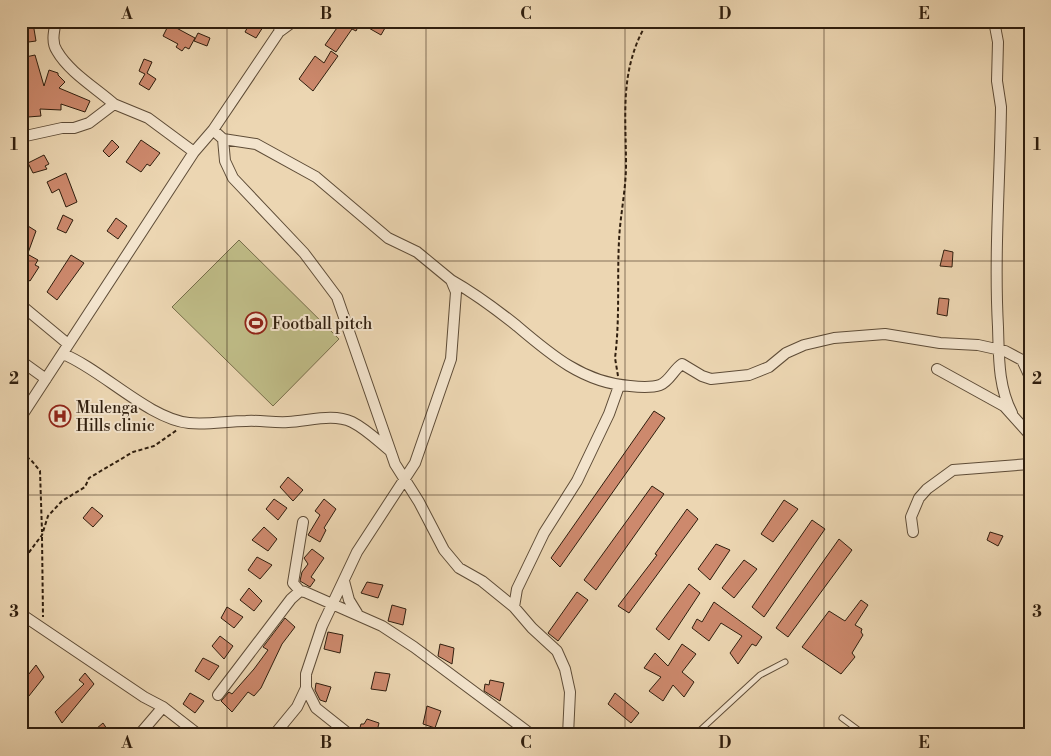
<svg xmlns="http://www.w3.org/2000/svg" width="1051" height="756" viewBox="0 0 1051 756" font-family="'Libre Bodoni',serif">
	<rect width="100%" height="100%" fill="#ecd6b2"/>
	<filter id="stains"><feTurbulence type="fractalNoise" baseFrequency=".004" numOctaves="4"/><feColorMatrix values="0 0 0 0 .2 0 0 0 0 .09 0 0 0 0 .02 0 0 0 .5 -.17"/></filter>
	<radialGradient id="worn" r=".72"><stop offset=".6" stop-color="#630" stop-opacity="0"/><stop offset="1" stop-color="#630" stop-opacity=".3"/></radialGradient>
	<!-- green -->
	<path fill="#bfbc87" stroke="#776d4a" d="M239,240L339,339L273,406L172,307Z"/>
	<!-- building -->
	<path fill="#cd896d" stroke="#2f1e0e" d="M251,21L263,27L256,38L245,32Z
		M341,21H389L381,35L360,23L356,31L352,29L336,52L325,45L339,25L343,28L346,25Z
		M33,23L36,41L21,43V25Z
		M169,24L195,38L189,49L185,47L182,51L176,47L178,44L163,36Z
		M198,33L210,38L207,46L194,41Z
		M331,51L338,56L313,91L299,79L315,56L324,63Z
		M35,55L44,86L49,70L58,73V75L65,82L59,88L90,101L85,112L61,104V110L40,109L41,116L28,117L26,82L21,84V58Z
		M144,59L152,62L147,73L156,79L149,90L139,84L145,74L139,71Z
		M112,140L119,147L109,157L103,151Z
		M141,140L160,153L150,166L147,164L141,172L126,162Z
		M44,155L49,164L45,166L47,169L33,173L28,163Z
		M66,173L77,202L66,207L59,189L52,193L47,182Z
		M63,215L73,220L66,233L57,229Z
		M116,218L127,226L118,239L107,231Z
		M28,226L36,231L28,253L21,251V239Z
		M944,250L953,252L952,267L940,266Z
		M29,255L38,260L35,265L39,267L30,281L21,276V269Z
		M71,255L84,263L57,300L47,292Z
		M939,298L949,299L947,316L937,314Z
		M654,411L665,418L560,567L551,558Z
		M288,477L303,490L293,501L280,487Z
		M652,486L664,494L596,590L584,580Z
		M274,499L287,508L278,520L266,509Z
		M324,499L336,509L324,528L326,530L320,542L308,535L320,515L315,511Z
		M784,500L798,509L773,542L761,534Z
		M92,507L103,516L93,527L83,518Z
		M687,509L698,519L629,613L618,606L657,555L655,554Z
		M812,520L825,529L764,617L752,607Z
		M264,527L277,539L268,551L252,540Z
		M990,532L1003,536L998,546L987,540Z
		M839,539L852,550L788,637L776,628Z
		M716,544L730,550L710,580L698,569Z
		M312,549L324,558L311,577L315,580L310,587L300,581L302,572L308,564L304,558Z
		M257,557L272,565L260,579L248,570Z
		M744,560L757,569L734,598L722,588Z
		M367,582L383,585L378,598L361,593Z
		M689,584L700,593L669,640L656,629Z
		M249,588L262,601L254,611L240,600Z
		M577,592L588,600L558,641L548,633Z
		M861,600L868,605L855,625L862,629L861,632L863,635L852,653L855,657L841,674L802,647L829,611L845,621Z
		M714,602L762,637L756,646L752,644L738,664L730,653L742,636L721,623L709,641L692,628L697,619L702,622Z
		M392,605L406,609L403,625L388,621Z
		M227,607L243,617L234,628L221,618Z
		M285,618L295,627L282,644L261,688L254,696L248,692L232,712L221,701L229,692L232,694L254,669L268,650L263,647Z
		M328,632L343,635L340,653L324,649Z
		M220,636L233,646L224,659L212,646Z
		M440,644L454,648L452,664L438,656Z
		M682,644L696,654L682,672L694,682L684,697L673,685L663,701L649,691L661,677L644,668L655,653L668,666Z
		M203,658L219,666L209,680L195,671Z
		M36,665L44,677L21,706V684Z
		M375,672L390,674L386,691L371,689Z
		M85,673L94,684L62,723L55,712L84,684L79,680Z
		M490,680L504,683L500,701L484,691L485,684L489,685Z
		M316,683L331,687L326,702L320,700L315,690Z
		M190,693L204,701L195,713L183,704Z
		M615,693L639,713L631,723L608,704Z
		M427,706L441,711L435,728L423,724Z
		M367,719L379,723L376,735H358L361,724H364Z
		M103,723L111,735H89Z"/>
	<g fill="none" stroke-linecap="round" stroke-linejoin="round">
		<!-- service casing -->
		<g stroke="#5e4c37" stroke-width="7">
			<path id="service" d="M842,718L865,735
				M695,735L760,675L785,662"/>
		</g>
		<!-- minor casing -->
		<g stroke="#5e4c37" stroke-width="12">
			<path id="minor" d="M56,21C54,31 51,42 57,51C69,72 96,88 114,104
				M994,21L998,42L997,81L1001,107C1000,181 994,253 998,327C999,357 998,386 1012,413
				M279,32L294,21
				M213,130L223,139L256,144L316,177L388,238L417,252L451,280L456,292L451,359L415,463L357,552L322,626L306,674V688L316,708L350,735
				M21,137L62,128H74L89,123L114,104L148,118L194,152
				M223,139L225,161L233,178L304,253L337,297L395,464L419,502L444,550L459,568L482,581L514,607L532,628L557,651L565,669L570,692L568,735
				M451,280C474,293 497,310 517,326C551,355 584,383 630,386C639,387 651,388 660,385C669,382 674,369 682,364L702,376L711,379L749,375L769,367L786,353L804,345L834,338L885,334L940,343L978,345L1005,351L1022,360L1030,377
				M21,305L68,344
				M63,354C101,369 149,419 189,423C207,425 228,421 246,421C260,420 274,423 288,422C309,421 333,413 352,422C366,429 377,440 389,450
				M21,361L46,379
				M937,369L1004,406L1030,435
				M21,417L194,152L213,130L279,32L281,21
				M913,532L911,517L919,498L927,489L953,470L1030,464
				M344,581L349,600L357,613
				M300,591L293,583L303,522
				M514,607L517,589L544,533L577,481L609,414L619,386
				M21,614L144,697L163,707L199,735
				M218,695L291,599L300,591L305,592L382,626L414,647L532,735
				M139,735L163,707
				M274,735L297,707L306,688"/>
		</g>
		<!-- path -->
		<path stroke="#2f1e0e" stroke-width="2" stroke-dasharray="4 2.5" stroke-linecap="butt" d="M618,376L615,358C620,319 617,280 619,241C620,216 626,190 626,165C626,113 619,69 648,21
			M21,453L31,460L40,471L42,532
			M42,537L43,617
			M21,563L42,535L48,516L62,501L85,487L89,478L133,452L154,446L177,430"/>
		<!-- service -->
		<use href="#service" stroke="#f3e4cd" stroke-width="5"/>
		<!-- minor -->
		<use href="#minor" stroke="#f3e4cd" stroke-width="10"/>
	</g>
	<!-- grid -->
	<path fill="none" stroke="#2f1e0e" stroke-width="1" stroke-opacity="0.55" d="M227,21V735M426,21V735M625,21V735M824,21V735M21,261H1030M21,495H1030"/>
	<!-- icons -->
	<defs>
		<g id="stadium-ring" transform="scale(1.125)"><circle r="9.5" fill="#f3e4cd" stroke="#8f2418" stroke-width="1.5"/><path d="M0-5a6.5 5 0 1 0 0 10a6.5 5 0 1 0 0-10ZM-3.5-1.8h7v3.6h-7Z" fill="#8f2418"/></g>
		<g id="hospital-ring" transform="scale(1.125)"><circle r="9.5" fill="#f3e4cd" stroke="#8f2418" stroke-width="1.5"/><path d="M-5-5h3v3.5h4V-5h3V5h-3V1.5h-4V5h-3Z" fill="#8f2418"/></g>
	</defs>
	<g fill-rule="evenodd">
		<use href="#stadium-ring" x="256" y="323"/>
		<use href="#hospital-ring" x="60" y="416"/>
	</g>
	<g text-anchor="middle" stroke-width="4" stroke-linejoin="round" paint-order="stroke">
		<!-- poi labels -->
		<g font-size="16" fill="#2f1e0e" stroke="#f3e4cd" text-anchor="start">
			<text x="272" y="329">Football pitch</text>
			<text x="76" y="413">Mulenga<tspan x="76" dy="18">Hills clinic</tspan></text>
		</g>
	</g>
	<!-- margin -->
	<rect width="1051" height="756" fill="none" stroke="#ecd6b2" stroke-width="55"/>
	<rect x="28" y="28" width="996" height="700" fill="none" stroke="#2f1e0e" stroke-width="2"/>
	<g font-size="16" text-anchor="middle" font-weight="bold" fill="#2f1e0e">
		<text x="127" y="19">A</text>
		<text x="326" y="19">B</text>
		<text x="526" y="19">C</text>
		<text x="725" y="19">D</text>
		<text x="924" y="19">E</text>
		<text x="14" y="150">1</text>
		<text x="1037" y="150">1</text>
		<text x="14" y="384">2</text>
		<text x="1037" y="384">2</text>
		<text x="14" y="617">3</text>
		<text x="1037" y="617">3</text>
		<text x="127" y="748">A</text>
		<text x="326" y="748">B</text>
		<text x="526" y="748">C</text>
		<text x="725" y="748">D</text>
		<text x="924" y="748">E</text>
	</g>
	<rect width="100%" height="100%" filter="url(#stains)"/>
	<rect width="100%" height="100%" fill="url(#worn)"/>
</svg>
